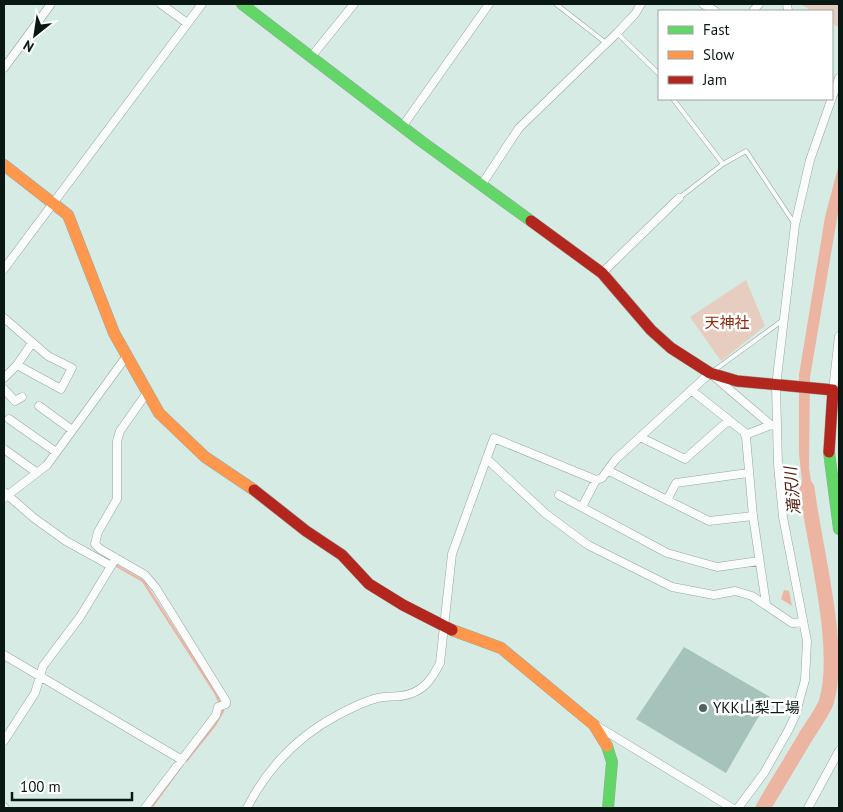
<svg xmlns="http://www.w3.org/2000/svg" width="843" height="812" viewBox="0 0 843 812" font-family="'PT Sans','Noto Sans JP',sans-serif">
	<rect width="100%" height="100%" fill="#d5ebe3"/>
	<!-- green -->
	<path fill="#e6cdc0" d="M800,4H839V28L832,23V11H812Z
		M746,280L765,326L721,361L690,317Z"/>
	<!-- water -->
	<path fill="#ebb5a2" d="M839,164V207L810,377L809,468L815,507L805,509L799,453V375L825,217Z
		M784,590L789,591L792,606L781,599Z"/>
	<g fill="none" stroke-linecap="round" stroke-linejoin="round">
		<!-- stream -->
		<path stroke="#ebb5a2" stroke-width="2.5" d="M115,565L143,581L216,694L223,711L215,725L186,761
			M151,808L182,765"/>
		<!-- river -->
		<path stroke="#ebb5a2" stroke-width="15" d="M763,808C777,784 792,760 806,736C813,725 821,714 826,703C843,649 814,547 807,488"/>
	</g>
	<!-- building -->
	<path fill="#a5c3ba" d="M684,647L770,697L726,773L636,719Z"/>
	<g fill="none" stroke-linecap="round" stroke-linejoin="round">
		<!-- lane casing -->
		<g stroke="#96a7a1" stroke-width="5">
			<path id="lane" d="M556,4L606,43
				M617,33L659,74
				M673,99L723,164
				M679,198L723,164L746,151L794,223
				M712,372L783,320"/>
		</g>
		<!-- street casing -->
		<g stroke="#96a7a1" stroke-width="9">
			<path id="street" d="M161,4L187,23
				M703,4L715,11
				M787,4L788,11
				M753,11L759,4
				M311,57L354,4
				M4,68L51,4
				M402,127L489,4
				M482,184L519,128L617,33L635,14L641,4
				M4,269L202,4
				M602,273L679,198
				M4,318L48,356L72,368L61,389L17,365
				M839,336L833,390L839,391
				M4,378L17,365L32,343
				M4,389L15,401L22,397
				M691,390L744,432L746,437L753,516L766,604
				M39,406L72,430
				M9,419L56,452
				M745,435L771,425L775,426
				M640,437L685,459L729,420
				M4,449L36,472
				M487,459L546,514L588,545L672,587L714,595L735,591L752,596L792,623L803,622
				M609,471L709,521L753,516
				M4,492L34,518L66,541L111,566
				M559,495L667,553L717,567L759,561
				M4,498L47,465L126,357
				M667,500L676,483L748,473
				M582,507L596,480
				M4,655L182,760
				M597,726L732,808
				M4,741L35,693L43,666L80,617L116,558
				M4,807L5,808
				M145,808L216,715L218,707L226,704V701L156,588L145,575L100,549L95,544L98,532L117,499V441L120,431L146,394
				M247,808C267,769 297,737 336,716C349,709 365,701 378,698C386,696 394,697 401,696C422,693 431,681 440,663L452,554L494,438L596,480L602,478L615,460L710,373L771,425
				M738,808L764,773L789,729L795,716L805,680L807,641L783,517L778,465L776,386L795,225L810,160L839,78
				M808,808L839,751"/>
		</g>
		<!-- fast casing -->
		<g stroke="#96a7a1" stroke-width="12">
			<path id="fast" d="M242,4L421,141L531,221
				M829,452L839,529
				M607,746L612,762L608,808"/>
		</g>
		<!-- slow casing -->
		<g stroke="#96a7a1" stroke-width="12">
			<path id="slow" d="M4,165L68,215L114,333L159,413L205,457L254,490
				M452,630L501,648L594,725L607,746"/>
		</g>
		<!-- jam casing -->
		<g stroke="#96a7a1" stroke-width="12">
			<path id="jam" d="M531,221L602,273L651,330L671,348L710,373L737,381L833,390L829,452
				M254,490L306,531L342,555L369,584L403,605L452,630"/>
		</g>
		<!-- lane -->
		<use href="#lane" stroke="#f9fcfb" stroke-width="4"/>
		<!-- street -->
		<use href="#street" stroke="#f9fcfb" stroke-width="8"/>
		<!-- fast -->
		<use href="#fast" stroke="#63d668" stroke-width="11"/>
		<!-- slow -->
		<use href="#slow" stroke="#ff974d" stroke-width="11"/>
		<!-- jam -->
		<use href="#jam" stroke="#b3261e" stroke-width="11"/>
	</g>
	<!-- markers -->
	<circle fill="#50625c" stroke="#fff" stroke-width="2" cx="703" cy="708" r="5"/>
	<g text-anchor="middle" stroke-width="5" stroke-linejoin="round" paint-order="stroke">
		<!-- park labels -->
		<g font-size="15" fill="#8d2a0b" stroke="#fff">
			<text x="727" y="328">天神社</text>
		</g>
		<!-- poi labels -->
		<g font-size="15" fill="#091813" stroke="#fff" text-anchor="start">
			<text x="713" y="713">YKK山梨工場</text>
		</g>
		<!-- water labels -->
		<g font-size="16" font-style="italic" fill="#511c0d" stroke="#fff">
			<text transform="translate(792 491) rotate(-95)" y="6">滝沢川</text>
		</g>
	</g>
	<!-- border -->
	<rect width="843" height="812" fill="none" stroke="#091813" stroke-width="10"/>
	<!-- legend -->
	<rect x="658" y="10" width="175" height="90" fill="#ffffff" stroke="#9da3a1"/>
	<rect x="668" y="26" width="25" height="8" fill="#63d668" stroke="#9da3a1"/>
	<text x="703" y="35" font-size="15" fill="#091813">Fast</text>
	<rect x="668" y="51" width="25" height="8" fill="#ff974d" stroke="#9da3a1"/>
	<text x="703" y="60" font-size="15" fill="#091813">Slow</text>
	<rect x="668" y="76" width="25" height="8" fill="#b3261e" stroke="#9da3a1"/>
	<text x="703" y="85" font-size="15" fill="#091813">Jam</text>
	<!-- north arrow -->
	<g transform="translate(35 35) rotate(210)" stroke="#ffffff" stroke-width="4" paint-order="stroke">
	<path d="M0-4L9 19L0 12L-9 19Z" fill="#091813"/>
	<text y="-8" font-size="14" font-weight="bold" text-anchor="middle" fill="#091813">N</text>
	</g>
	<!-- scale -->
	<path d="M12 792v8h120v-8" fill="none" stroke="#091813" stroke-width="2.5"/>
	<text x="20" y="792" font-size="15" fill="#091813" stroke="#ffffff" stroke-width="4" paint-order="stroke">100 m</text>
</svg>
